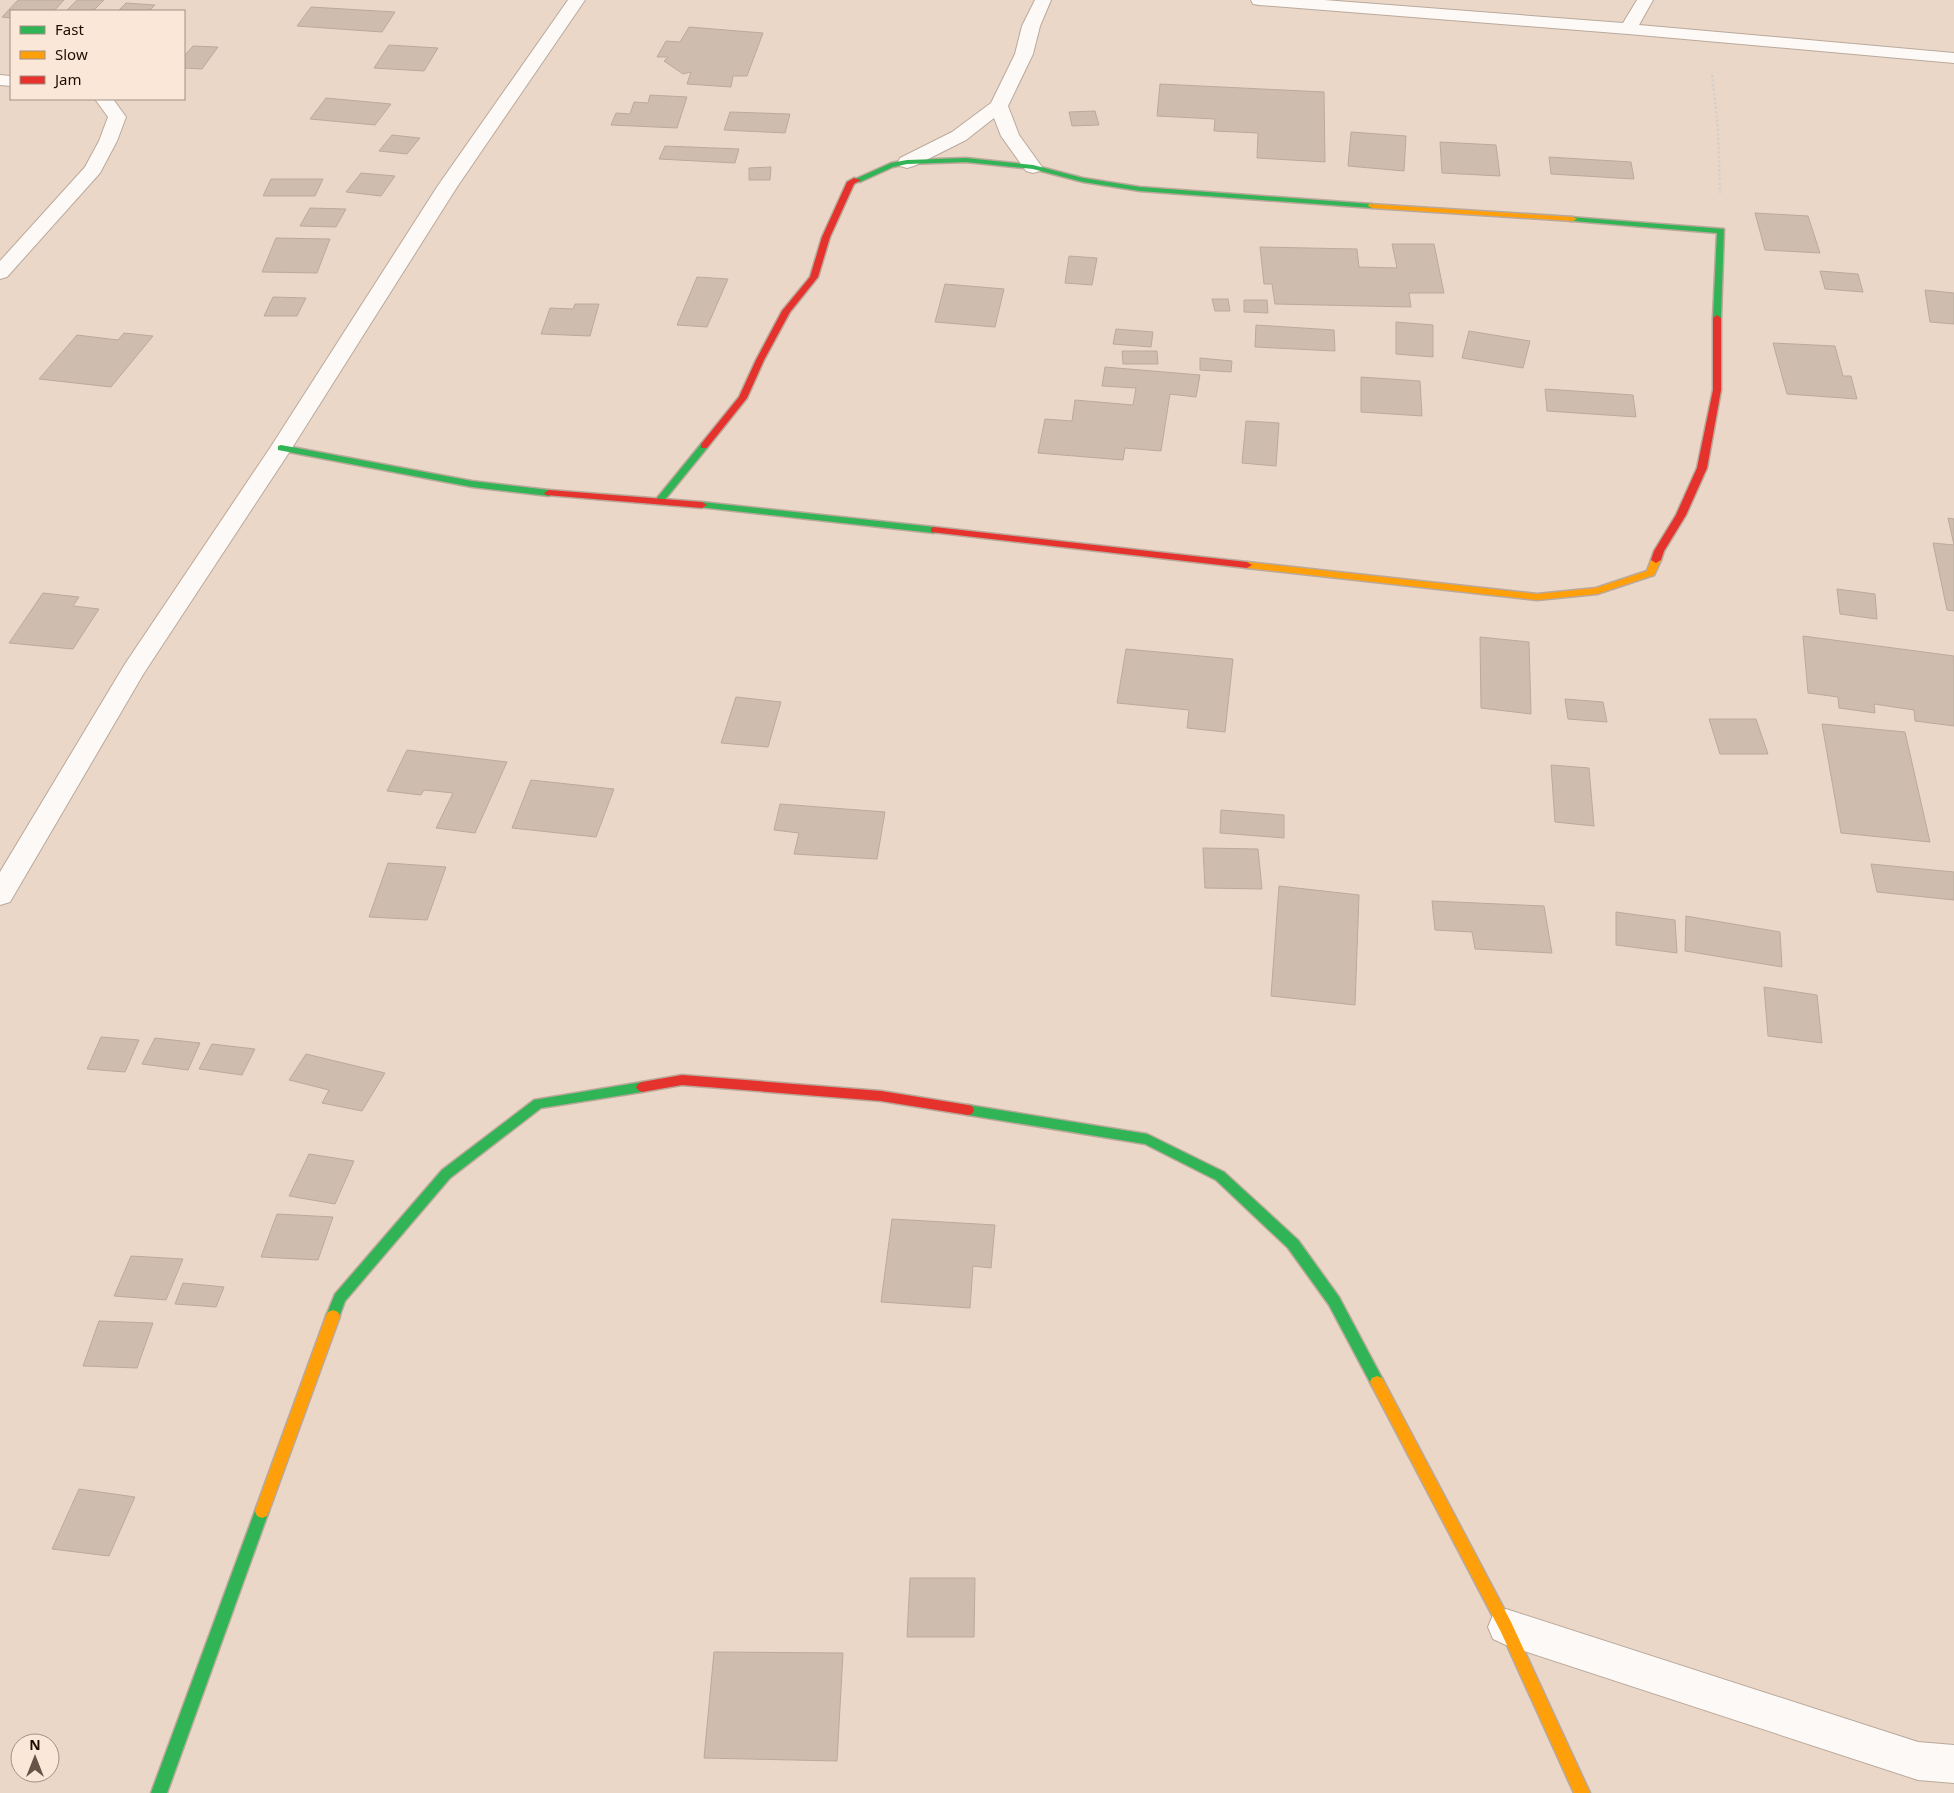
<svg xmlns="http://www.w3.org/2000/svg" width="1954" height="1793" viewBox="0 0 1954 1793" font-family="'Noto Sans',sans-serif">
	<rect width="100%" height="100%" fill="#ebd7c7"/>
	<!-- building -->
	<path fill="#cebdaf" stroke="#bbaa9c" d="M18,0H64L54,11H11V18L2,17Z
		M77,0H104L93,11H66Z
		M126,3L155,5L149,11H118Z
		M311,7L395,12L382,32L297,26Z
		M689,27L763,33L747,76H733L731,87L687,84L691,72L683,74L664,61L668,57H657L666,41L680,42Z
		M389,45L438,48L424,71L374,68Z
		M193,46L218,47L202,69L184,68V56Z
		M1160,84L1324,92L1325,162L1257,158L1258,133L1214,131L1215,119L1157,116Z
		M650,95L687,97L677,128L611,125L616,113L630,114L634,102L648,103Z
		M326,98L391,104L375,125L310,119Z
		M1095,111L1099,125L1072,126L1069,112Z
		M730,112L790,114L785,133L724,130Z
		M1351,132L1406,136L1404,171L1348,166Z
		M392,135L420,138L407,154L379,151Z
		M1440,142L1496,145L1500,176L1442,173Z
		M665,146L739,149L735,163L659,159Z
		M1549,157L1631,162L1634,179L1551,174Z
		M771,167L770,180H749V168Z
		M361,173L395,176L381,196L346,192Z
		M271,179H323L315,196H263Z
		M310,208L346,209L336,227L300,226Z
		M1755,213L1808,216L1820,253L1765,250Z
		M276,238L330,239L317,273L262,272Z
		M1392,244H1434L1444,293H1409L1411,307L1275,304L1272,284H1264L1260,247L1357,249L1359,267L1397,268Z
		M1069,256L1097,258L1092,285L1065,283Z
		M1820,271L1858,274L1863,292L1825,289Z
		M697,277L728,279L707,327L677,325Z
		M945,284L1004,289L995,327L935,322Z
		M1925,290L1954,293V324L1930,322Z
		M273,297L306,298L297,316H264Z
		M1212,299H1228L1230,311H1215Z
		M1244,300H1267L1268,313L1244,312Z
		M575,304H599L590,336L541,334L550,308L573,309Z
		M1396,322L1433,325V357L1396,354Z
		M1256,325L1334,330L1335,351L1255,347Z
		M1116,329L1153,332L1151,347L1113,344Z
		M1469,331L1530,341L1523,368L1462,358Z
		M124,333L153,336L111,387L39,379L77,335L118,340Z
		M1773,343L1835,346L1843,376H1851L1857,399L1787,394Z
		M1122,351H1157L1158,364H1123Z
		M1200,358L1232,361L1231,372L1200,370Z
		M1105,367L1200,375L1196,397L1170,394L1161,451L1125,448L1123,460L1038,453L1045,419L1072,421L1075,400L1133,405L1136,388L1102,386Z
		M1361,377L1420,381L1422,416L1361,412Z
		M1545,389L1633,395L1636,417L1547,411Z
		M1246,421L1279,423L1276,466L1242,463Z
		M1948,518L1954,519V611L1947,610L1933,543L1954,545Z
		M1837,589L1875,594L1877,619L1840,614Z
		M43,593L79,597L73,606L99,609L73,649L9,643Z
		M1803,636L1954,656V726L1915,721L1914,710L1874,704L1875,713L1839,708L1838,697L1808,693Z
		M1480,637L1529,642L1531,714L1481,708Z
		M1126,649L1233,659L1225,732L1187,728L1189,710L1117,703Z
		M736,697L781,702L768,747L721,743Z
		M1565,699L1603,702L1607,722L1568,719Z
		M1709,719H1756L1768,754H1720Z
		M1822,724L1905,732L1930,842L1841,833Z
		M407,750L507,762L475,833L436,828L453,793L424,790L421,795L387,791Z
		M1551,765L1589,768L1594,826L1555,822Z
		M531,780L614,789L596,837L512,828Z
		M780,804L885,812L877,859L794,854L799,833L774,830Z
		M1221,810L1284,815V838L1220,833Z
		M1203,848L1258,849L1262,889L1205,888Z
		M388,863L446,867L427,920L369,917Z
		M1871,864L1954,872V900L1877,892Z
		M1279,886L1359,895L1355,1005L1271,996Z
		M1432,901L1544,906L1552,953L1475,949L1472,932L1435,930Z
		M1616,912L1675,920L1677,953L1616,945Z
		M1686,916L1780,932L1782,967L1685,951Z
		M1764,987L1817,995L1822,1043L1768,1036Z
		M101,1037L139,1040L125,1072L87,1069Z
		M155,1038L200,1043L188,1070L142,1064Z
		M212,1044L255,1049L242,1075L199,1069Z
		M306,1054L385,1073L362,1111L322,1103L329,1090L289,1080Z
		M309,1154L354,1161L335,1204L289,1196Z
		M277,1214L333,1217L318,1260L261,1257Z
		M892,1219L995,1225L991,1268L973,1266L970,1308L881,1302Z
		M131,1256L183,1259L166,1300L114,1296Z
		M183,1283L224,1287L216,1307L175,1304Z
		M99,1321L153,1323L137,1368L83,1366Z
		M79,1489L135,1497L109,1556L52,1549Z
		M910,1578H975L974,1637H907Z
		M714,1652L843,1653L837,1761L704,1758Z"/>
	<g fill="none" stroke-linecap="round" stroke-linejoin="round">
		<!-- street casing -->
		<g stroke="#baa99b" stroke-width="2">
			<path id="street" d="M568,0H585L457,187L292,448L144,673L10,902L0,905V872L125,664L270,448L437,187Z
				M1035,0H1051L1040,26L1033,54L1008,106L1019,135L1042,167L1040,171L1033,173L1026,171L1001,136L994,118L966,140L914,166L907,168L900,166L898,162L900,158L952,132L991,103L1015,54L1022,26Z
				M1251,0H1324L1623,23L1637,0H1653L1639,25L1954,53V63L1628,34L1259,5L1253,4Z
				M0,75L11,76V86L0,85Z
				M95,99H113L126,117L117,141L100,173L7,277L0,279V261L85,167L99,141L108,117Z
				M1506,1609L1918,1742L1954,1745V1783L1918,1780L1506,1645L1493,1639L1488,1627L1493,1615Z"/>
		</g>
		<!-- fast casing -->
		<g stroke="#baa99b" stroke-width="3">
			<path id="fast" d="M966,158L1033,165L1083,178L1140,187L1372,204L1376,206L1372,208L1140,191L1083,182L1033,169L966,162L907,164L893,167L860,182L853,180L891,163L907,160Z
				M1570,217L1724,229L1721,318L1717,321L1713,318L1717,233L1573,221H1570Z
				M704,443L707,444V448L663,502H657V498L701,444Z
				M281,445L472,481L549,490L554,493L549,496L472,487L278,450V446Z
				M702,502L934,527L939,530L934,533L699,507V503Z
				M642,1082L646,1084L648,1087L646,1090L642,1092L541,1108L450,1178L345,1301L338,1320L333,1322L328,1320L326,1316L335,1294L442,1170L534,1100Z
				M968,1105L1147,1134L1224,1172L1298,1240L1339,1297L1382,1378L1384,1382L1382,1386L1377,1388L1372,1386L1329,1305L1288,1248L1216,1180L1145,1144L968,1115L964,1114L962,1110L964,1106Z
				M262,1504L267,1506L269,1511L167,1793H151L255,1511L257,1506Z"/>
		</g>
		<!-- slow casing -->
		<g stroke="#baa99b" stroke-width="3">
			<path id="slow" d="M1369,204L1573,217L1577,219L1573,221L1372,208L1368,206Z
				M1656,557L1661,560L1654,575L1597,594L1537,600L1247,568L1242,565L1247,562L1537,594L1596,588L1647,571L1651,560Z
				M333,1310L338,1312L340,1316L269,1511L267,1516L262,1518L257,1516L255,1511L326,1316L328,1312Z
				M1377,1376L1382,1378L1511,1622L1590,1793H1574L1501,1632L1372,1386L1370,1382L1372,1378Z"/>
		</g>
		<!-- jam casing -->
		<g stroke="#baa99b" stroke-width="3">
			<path id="jam" d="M854,178L861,180L854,184L830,237L818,277L790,312L764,360L747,398L707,448H701V444L739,397L756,360L782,311L810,277L822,237L847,182Z
				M1717,315L1721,318V390L1707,468L1686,515L1664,551L1661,560L1656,563L1651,560L1654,551L1676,515L1697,468L1713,390V318Z
				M549,490L702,502L707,505L702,508L546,495L544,493Z
				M934,527L1247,562L1252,565L1247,568L931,532V528Z
				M682,1075L881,1091L968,1105L972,1106L974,1110L972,1114L968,1115L881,1101L682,1085L642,1092L638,1090L636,1087L638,1084L642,1082Z"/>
		</g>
		<!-- path -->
		<path stroke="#d6d0cb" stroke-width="2.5" stroke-dasharray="2.5 2" stroke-linecap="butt" d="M1712,75L1718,129L1720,193"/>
		<!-- street -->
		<use href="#street" fill="#fcf9f7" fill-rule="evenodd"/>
		<!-- fast -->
		<use href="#fast" fill="#30b455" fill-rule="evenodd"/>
		<!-- slow -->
		<use href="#slow" fill="#ff9f0a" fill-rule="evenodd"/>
		<!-- jam -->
		<use href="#jam" fill="#e5322d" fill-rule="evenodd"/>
	</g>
	<!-- legend -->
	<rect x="10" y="10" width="175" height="90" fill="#fae7d8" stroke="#a29082"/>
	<rect x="20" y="26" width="25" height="8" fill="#30b455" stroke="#a29082"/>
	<text x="55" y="35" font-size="15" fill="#1d0e02">Fast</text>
	<rect x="20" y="51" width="25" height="8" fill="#ff9f0a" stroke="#a29082"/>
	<text x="55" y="60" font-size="15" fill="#1d0e02">Slow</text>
	<rect x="20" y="76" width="25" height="8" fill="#e5322d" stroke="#a29082"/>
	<text x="55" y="85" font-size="15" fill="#1d0e02">Jam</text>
	<!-- north arrow -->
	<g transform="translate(35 1758)"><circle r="24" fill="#fae7d8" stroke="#a29082"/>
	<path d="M0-4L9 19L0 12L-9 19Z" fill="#655447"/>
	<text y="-8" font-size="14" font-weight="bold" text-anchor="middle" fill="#1d0e02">N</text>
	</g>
</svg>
